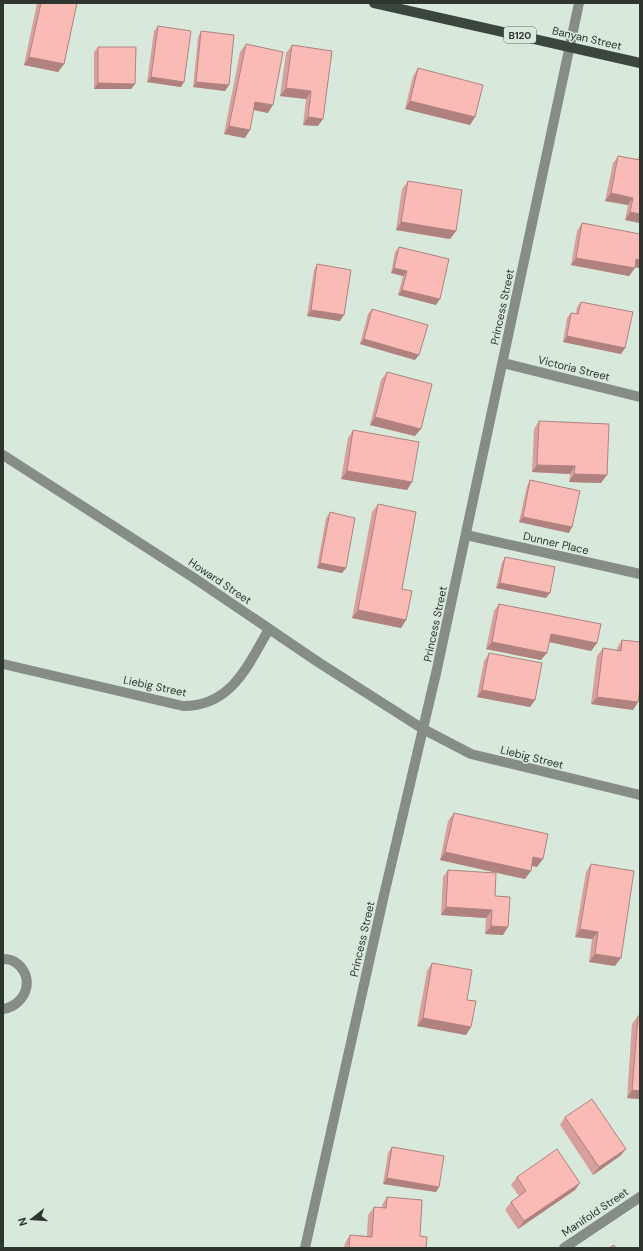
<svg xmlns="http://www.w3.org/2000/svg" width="643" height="1251" viewBox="0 0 643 1251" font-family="'DM Sans',sans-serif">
	<rect width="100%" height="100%" fill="#d8e9db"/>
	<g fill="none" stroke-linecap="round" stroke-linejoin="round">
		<!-- minor -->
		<path stroke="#868d87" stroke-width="10" d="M503,363L640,397
			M3,455L194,578L318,662L423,729L471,754L640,795
			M466,535L640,574
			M3,664L183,706C232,706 248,665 269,629
			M3,959C7,959 12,960 15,962C36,976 27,1005 3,1009
			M305,1248L384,895L437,669L579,3
			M564,1248L640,1197"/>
		<!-- major -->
		<path stroke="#3b473e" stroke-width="10" d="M374,3L640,63"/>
	</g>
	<!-- wall -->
	<path fill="#d7a09d" d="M37,3H77L64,64L58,72L24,65Z
		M158,26L184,82L181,87L147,82L154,31Z
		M201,31L229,85L225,91L193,87L198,37Z
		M246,44L268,113L254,110L245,138L224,134L240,52Z
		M292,45L332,51L318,126L303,125L306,99L280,96L286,53Z
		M98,47L135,84L131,89H94V52Z
		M418,68L475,117L470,125L405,109L413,76Z
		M640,154V223L625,220L628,205L605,201L613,163L618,156L638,159L639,155Z
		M408,181L456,231L450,239L396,230L402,189Z
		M582,223L635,267L629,276L571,265L577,231Z
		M399,247L436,305L398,295L403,276L391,273L395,252Z
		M317,264L340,321L307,316L314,270Z
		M581,302L625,348L621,354L563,342L567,318L571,313L576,314L577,307Z
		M372,309L415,360L360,344L368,314Z
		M387,372L415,436L370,425L381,380Z
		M539,421L601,483L569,482L570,474L532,472L534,429Z
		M353,430L407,490L341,479L348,438Z
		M530,480L569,533L519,522L527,486Z
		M378,504L402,589L406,620L401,628L352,618L372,512Z
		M330,512L346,568L342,573L317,568L326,518Z
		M505,557L546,598L496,588L502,562Z
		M499,604L597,643L591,651L549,642L541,660L486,649L494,611Z
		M622,640L633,710L591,704L597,656L603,648L617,650V648Z
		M489,653L535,700L530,707L477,697L484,661Z
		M454,813L537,867L532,866L525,879L440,860L448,821Z
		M591,864L615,966L589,962L592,939L575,937L586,872Z
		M448,870L495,896L503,935L485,934L486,918L441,915L443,877Z
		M432,963L467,1000L471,1027L466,1035L417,1026L427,971Z
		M638,1016H640V1099L627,1098L632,1024Z
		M565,1117L626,1149L620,1156L593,1175L560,1125Z
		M392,1147L439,1187L436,1192L383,1184L388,1153Z
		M517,1177L575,1190L518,1229L505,1210L511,1202L519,1196L511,1185Z
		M387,1197L420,1236L426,1248H344L345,1243L350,1235L367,1236L368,1215L374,1207L382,1208V1205Z"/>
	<!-- shaded-wall -->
	<path fill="#af827f" d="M29,57L64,64L58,72L24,65Z
		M151,77L184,82L181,87L147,82Z
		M196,82L229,85L225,91L193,87Z
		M98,83L135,84L131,89H94Z
		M286,88L311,91L306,99L280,96Z
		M410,101L475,117L470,125L405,109Z
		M255,102L273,105L268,113L250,109Z
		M308,117L323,119L318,126L303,125Z
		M229,126L250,130L245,138L224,134Z
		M611,193L633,198L628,205L605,201Z
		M630,212L640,214V223L625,220Z
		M401,222L456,231L450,239L396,230Z
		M576,258L635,268L629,276L571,265Z
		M636,259L640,260V268L631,267Z
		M394,268L407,271L403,276L391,273Z
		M402,290L440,299L436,305L398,295Z
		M311,310L344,315L340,321L307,316Z
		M567,336L625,348L621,354L563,342Z
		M364,339L419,355L415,360L360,344Z
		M375,417L421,429L415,436L370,425Z
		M537,465L575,466L570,474L532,472Z
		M347,471L412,482L407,490L341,479Z
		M574,474L607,475L601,483L569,482Z
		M523,517L572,527L569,533L519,522Z
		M320,563L346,568L342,573L317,568Z
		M500,583L550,593L546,598L496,588Z
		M358,610L406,620L401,628L352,618Z
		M551,634L597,643L591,651L545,641Z
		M492,642L547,653L541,660L486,649Z
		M482,690L535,700L530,707L477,697Z
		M597,697L638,702L633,710L591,704Z
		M445,852L531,871L525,879L440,860Z
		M533,857L543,859L537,867L528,865Z
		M446,907L492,910L486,918L441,915Z
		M491,926L508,927L503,935L485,934Z
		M580,929L598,932L592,939L575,937Z
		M595,954L621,958L615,966L589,962Z
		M423,1018L471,1027L466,1035L417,1026Z
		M632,1090L640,1091V1099L627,1098Z
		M626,1149L620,1156L593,1175L599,1167Z
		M387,1178L439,1187L436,1192L383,1184Z
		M580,1183L575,1190L518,1229L524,1221Z"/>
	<!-- building -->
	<path fill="#fabab6" stroke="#af827f" d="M41,3H77L64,64L29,57Z
		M158,26L191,31L184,82L151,77Z
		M201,31L234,35L229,85L196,82Z
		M246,44L283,52L273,105L255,102L250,130L229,126Z
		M292,45L332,51L323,119L308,117L311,91L286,88Z
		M98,47H136L135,84L98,83Z
		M418,68L483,85L475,117L410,101Z
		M618,156L640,160V214L630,212L633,198L611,193Z
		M408,181L462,190L456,231L401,222Z
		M582,223L640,234V260L636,259L635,268L576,258Z
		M399,247L449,259L440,299L402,290L407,271L394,268Z
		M317,264L351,270L344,315L311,310Z
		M581,302L633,312L625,348L567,336L571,313L578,314Z
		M372,309L428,325L419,355L364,339Z
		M387,372L432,384L421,429L375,417Z
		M539,421L609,424L607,475L574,474L575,466L537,465Z
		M353,430L419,442L412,482L347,471Z
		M530,480L580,491L572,527L523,517Z
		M378,504L416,512L402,589L412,591L406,620L358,610Z
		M330,512L355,518L346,568L320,563Z
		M505,557L555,567L550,593L500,583Z
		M499,604L601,624L597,643L551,634L547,653L492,642Z
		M622,640L640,642V688L638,702L597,697L603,648L621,651Z
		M489,653L542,663L535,700L482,690Z
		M454,813L548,834L543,859L533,857L531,871L445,852Z
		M591,864L634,871L621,958L595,954L598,932L580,929Z
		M448,870L496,873L495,896L510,897L508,927L491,926L492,910L446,907Z
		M432,963L472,970L467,1000L476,1001L471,1027L423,1018Z
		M638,1016H640V1091L632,1090Z
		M592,1099L626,1149L599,1167L565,1117Z
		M392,1147L444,1156L439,1187L387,1178Z
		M557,1149L580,1183L524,1221L511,1202L526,1191L517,1177Z
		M387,1197L422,1200L420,1236L427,1237L426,1248H349L350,1235L372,1237L374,1207L386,1208Z
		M614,1245L616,1248H609Z"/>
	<g text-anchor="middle" stroke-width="3" stroke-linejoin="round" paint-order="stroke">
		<!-- shield labels -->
		<rect fill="#d8e9db" stroke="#616b63" stroke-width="1" x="504" y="27" width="32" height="16" rx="3"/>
		<g font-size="10" font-weight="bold" fill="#2e352f">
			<text x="520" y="39">B120</text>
		</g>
		<!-- street labels -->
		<g font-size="11" fill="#2e352f" stroke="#d8e9db">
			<text transform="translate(587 38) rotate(13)" y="4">Banyan Street</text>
			<text transform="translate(502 307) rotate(-78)" y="4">Princess Street</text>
			<text transform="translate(574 368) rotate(14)" y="4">Victoria Street</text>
			<text transform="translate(556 543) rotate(13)" y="4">Dunner Place</text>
			<text transform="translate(220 581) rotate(34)" y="4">Howard Street</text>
			<text transform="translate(435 624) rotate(-78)" y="4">Princess Street</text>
			<text transform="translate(155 686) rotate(12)" y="4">Liebig Street</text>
			<text transform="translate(532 757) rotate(14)" y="4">Liebig Street</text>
			<text transform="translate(362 939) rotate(-77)" y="4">Princess Street</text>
			<text transform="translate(595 1212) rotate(-34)" y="4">Manifold Street</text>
		</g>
	</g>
	<!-- border -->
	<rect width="643" height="1251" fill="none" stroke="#2e352f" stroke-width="8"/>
	<!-- north arrow -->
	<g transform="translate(32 1219) rotate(253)" stroke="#d8e9db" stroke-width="3" paint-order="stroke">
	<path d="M0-3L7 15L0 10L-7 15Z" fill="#2e352f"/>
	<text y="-6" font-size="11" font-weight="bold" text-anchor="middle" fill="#2e352f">N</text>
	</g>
</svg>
